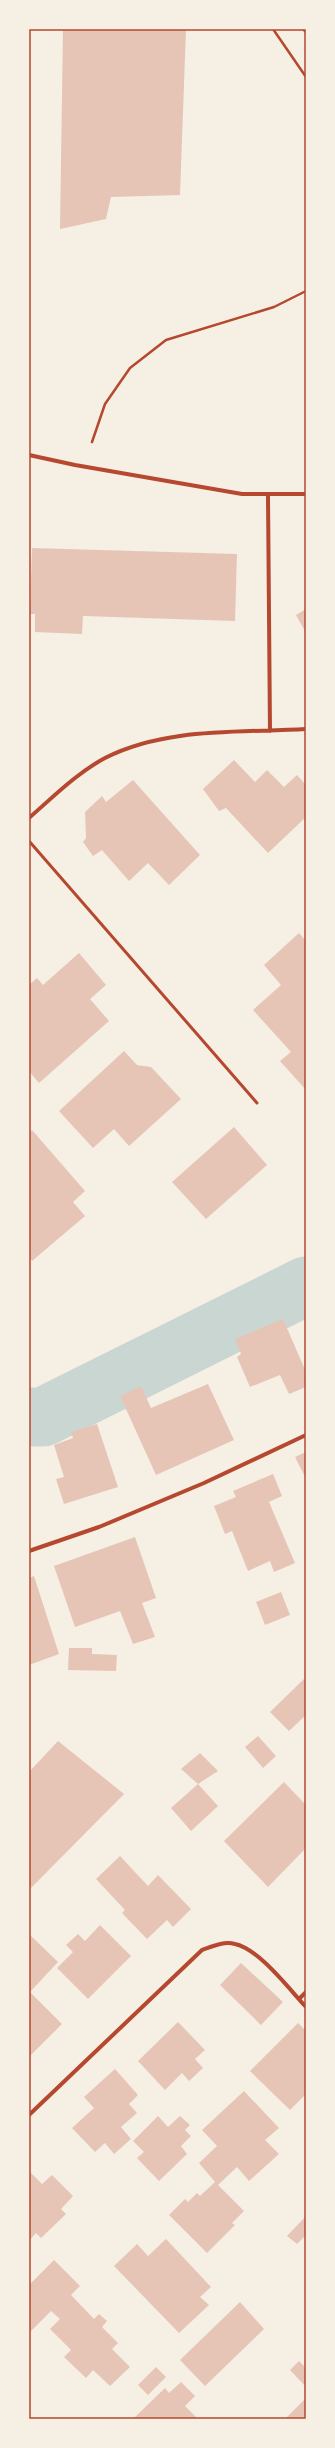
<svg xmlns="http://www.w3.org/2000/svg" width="335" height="2448" viewBox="0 0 335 2448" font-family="'Noto Sans',sans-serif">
	<rect width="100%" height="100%" fill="#f6efe4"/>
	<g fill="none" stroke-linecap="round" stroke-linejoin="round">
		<!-- river -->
		<path stroke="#c9d6d2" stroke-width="59" d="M29,1417H43L306,1286"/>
	</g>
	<!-- building -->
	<path fill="#e6c5b7" d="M63,29H186L180,195L111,197L106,219L60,229Z
		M32,548L237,554L235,621L83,616L82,634L35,632V614H30Z
		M306,609V633L296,615Z
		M234,760L255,782L267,770L284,787L297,775L306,785V817L268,853L226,808L219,811L203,789Z
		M133,780L200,855L169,885L148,863L129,881L102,850L93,856L83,842L86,838L85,812L102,796L106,802Z
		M299,933L306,941V1090L280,1061L291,1052L253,1010L281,985L264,965Z
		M79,953L106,985L90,999L109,1021L39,1083L29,1071V985L37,978L43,985Z
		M124,1051L137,1065L151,1067L181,1099L129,1146L114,1129L93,1148L59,1111Z
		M234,1127L267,1165L206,1219L172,1182Z
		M32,1130L85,1191L73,1202L85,1216L32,1261L29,1257V1133Z
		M283,1319L306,1372V1387L289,1394L280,1375L250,1387L237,1357L241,1354L235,1339Z
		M208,1384L234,1440L156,1475L120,1396L141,1386L151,1408Z
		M97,1424L118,1487L64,1504L56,1479L64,1477L54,1445L73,1438L71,1432Z
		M306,1452V1479L295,1457Z
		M273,1474L282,1496L269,1502L295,1563L274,1572L270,1561L248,1571L232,1531L225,1534L214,1506L236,1497L233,1491Z
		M135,1537L156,1598L142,1603L155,1637L133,1644L120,1611L75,1627L54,1566Z
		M34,1576L59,1654L29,1665V1578Z
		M281,1592L290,1615L265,1625L256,1602Z
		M69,1648H92V1654L117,1655L116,1671L68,1670Z
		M306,1677V1715L289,1731L270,1712Z
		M258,1736L276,1756L263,1768L245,1747Z
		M58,1741L124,1794L29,1890V1772Z
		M200,1753L218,1771L198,1784L181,1769Z
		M284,1782L306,1805V1848L268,1887L224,1841Z
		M198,1784L218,1806L191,1831L171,1808Z
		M120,1856L148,1886L158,1875L191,1909L173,1927L167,1920L147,1939L122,1913L125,1910L96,1879Z
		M100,1925L131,1956L88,1999L57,1968L73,1952L66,1945L78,1934L85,1941Z
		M29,1934L58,1962L30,1992L62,2024L29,2057Z
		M241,1963L283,2002L261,2025L220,1985Z
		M178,2022L205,2050L195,2059L203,2068L189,2081L182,2073L165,2090L138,2061Z
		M298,2023L306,2031V2094L290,2110L250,2071Z
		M115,2069L138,2095L129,2104L137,2113L121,2127L131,2139L114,2154L105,2143L95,2152L72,2128L94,2108L84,2097Z
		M244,2091L279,2128L265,2140L279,2154L249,2181L237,2167L218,2185L244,2211L232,2223L235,2225L207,2253L169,2215L185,2199L188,2202L197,2193L200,2196L215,2182L199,2163L217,2146L202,2130Z
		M158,2116L168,2127L180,2116L190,2125L185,2130L191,2136L181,2146L187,2154L159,2181L137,2158L144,2152L133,2141Z
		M29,2171L42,2184L52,2175L73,2196L61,2209L66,2214L41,2238L36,2233L29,2241Z
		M306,2216V2235L297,2244L287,2236Z
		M166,2239L211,2287L200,2297L209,2305L179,2333L114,2266L137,2244L148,2256Z
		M54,2260L80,2286L71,2295L94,2319L99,2314L107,2321L102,2327L118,2343L112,2349L130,2367L110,2386L93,2370L86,2378L64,2357L71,2350L50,2329L60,2319L51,2311L29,2333V2285Z
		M240,2302L264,2329L205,2386L180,2360Z
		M299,2361L306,2368V2387L290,2370Z
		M156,2367L166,2377L148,2395L138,2385Z
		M181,2382L195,2396L185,2406L198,2419H133L165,2388L169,2393Z
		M306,2398V2419H285Z"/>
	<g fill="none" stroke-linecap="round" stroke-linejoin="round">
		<!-- path -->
		<path stroke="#b5482f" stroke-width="2.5" d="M273,29L306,77
			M92,442L105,404L130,368L166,340L274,307L306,291"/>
		<!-- service -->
		<path stroke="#b5482f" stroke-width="3" d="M29,841L257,1103"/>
		<!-- minor -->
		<path stroke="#b5482f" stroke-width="4" d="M304,29L306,31
			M29,455L75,465L242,494H306
			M268,496L270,731
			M29,818C53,797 77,773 105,758C166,727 240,733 306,729
			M29,1551L99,1527L204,1483L306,1435
			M299,1999L306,1992
			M29,2115L202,1950C213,1946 224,1941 235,1944C259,1949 289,1989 306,2007"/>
	</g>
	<!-- border -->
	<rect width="335" height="2448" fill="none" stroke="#f6efe4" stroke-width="60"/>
	<rect x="30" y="30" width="275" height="2388" fill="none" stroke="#b5482f" stroke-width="1.5"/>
</svg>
